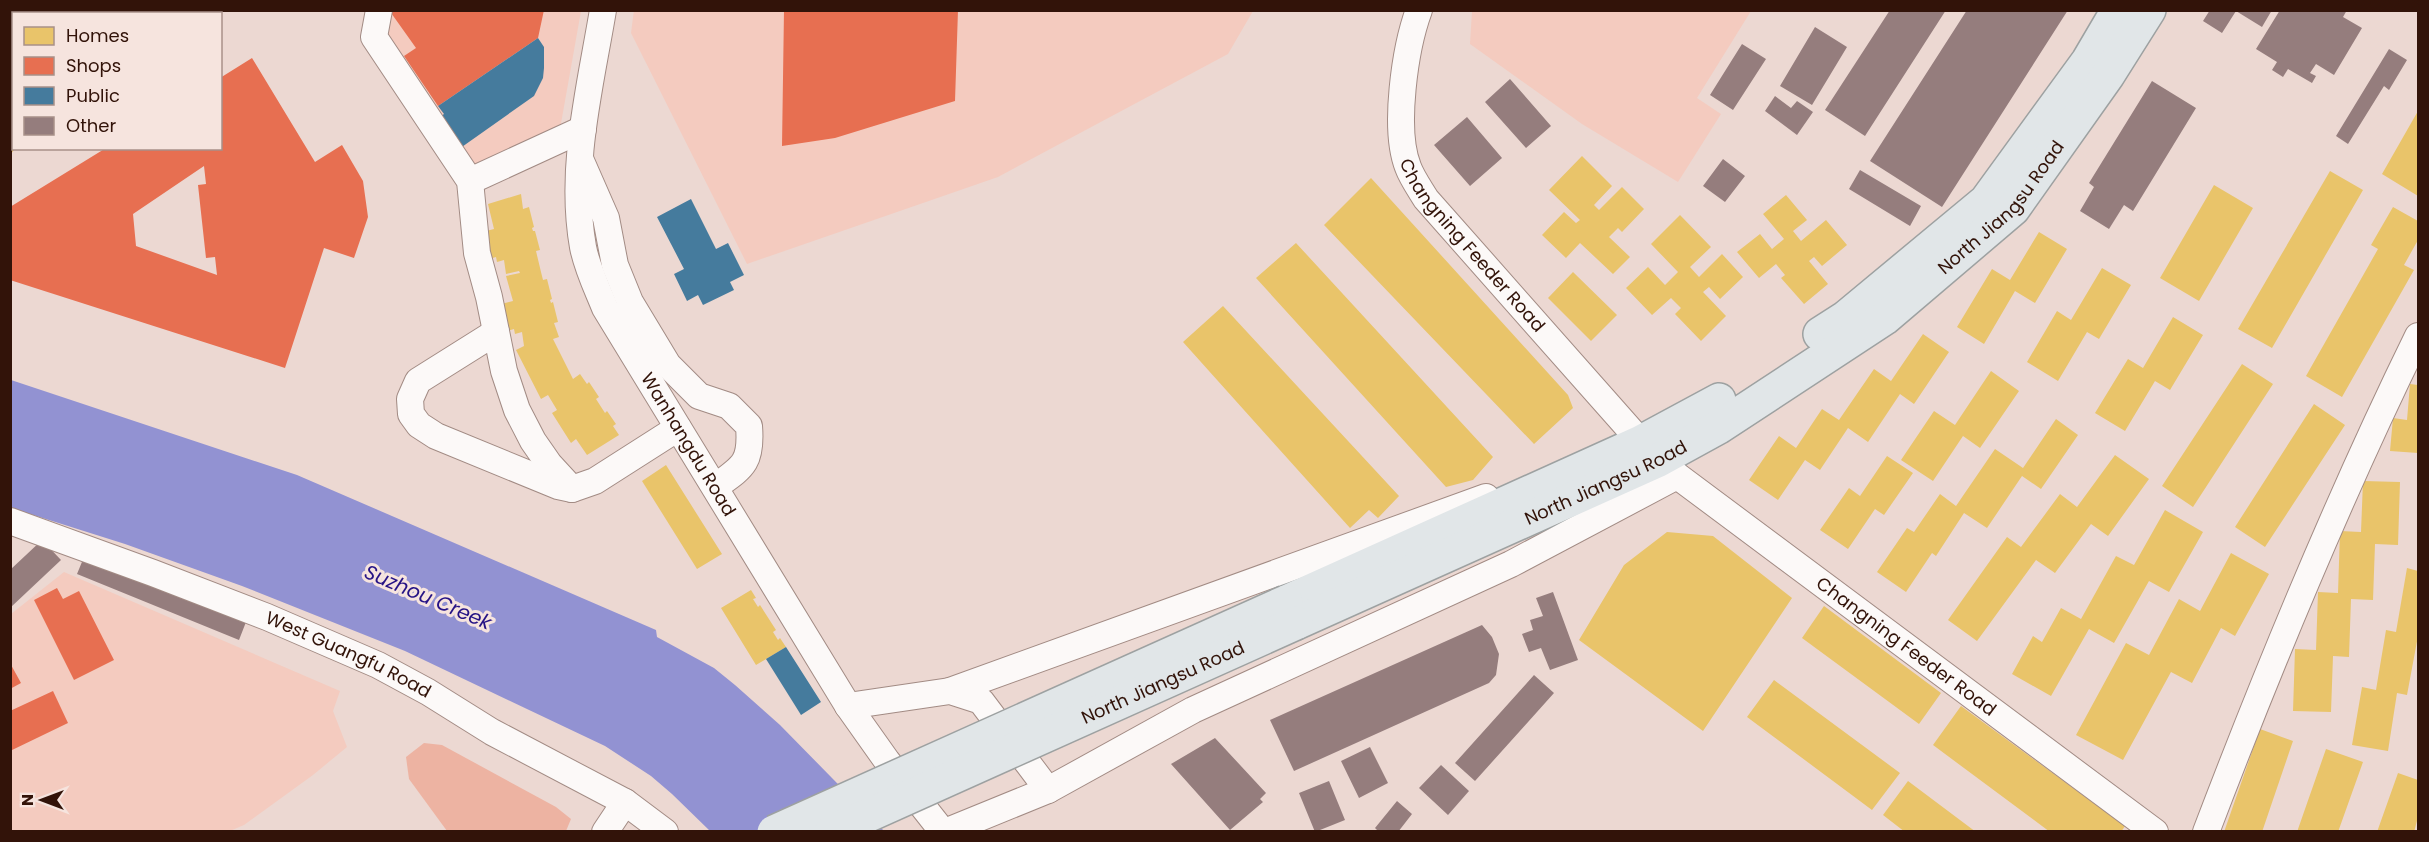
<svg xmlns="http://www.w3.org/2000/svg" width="2429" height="842" viewBox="0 0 2429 842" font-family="Poppins,sans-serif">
	<rect width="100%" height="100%" fill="#ecd8d2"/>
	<!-- built -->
	<path fill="#f4cbbf" d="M634,10L1253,11L1228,54L998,177L747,264L631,33Z
		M366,11H581L560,129L452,174L361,40Z
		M1472,11V10L1751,11L1697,98L1721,114L1678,182L1582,124L1470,44Z
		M64,572L340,691L333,711L347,747L313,775L244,825L230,831L11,832V614Z"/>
	<!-- green -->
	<path fill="#edb3a2" d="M424,743L442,745L556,807L571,819L566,831H447L409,779L406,757Z"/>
	<!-- water -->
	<path fill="#9292d2" d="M11,380L297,475L656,630L657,637L714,668L735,685L780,725L884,831H710L672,794L651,776L605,746L405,651L242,586L125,544L11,508Z"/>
	<!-- homes -->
	<path fill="#e9c46a" d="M10,76L14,81V150L10,155Z
		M2418,111V196L2382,174Z
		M1582,156L1612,186L1594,205L1599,210L1622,187L1644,209L1622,232L1618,228L1609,237L1630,257L1613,274L1580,243L1566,258L1542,235L1564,212L1576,223L1580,220L1549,190Z
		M2330,171L2363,190L2272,348L2238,329Z
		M1371,178L1568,395L1573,408L1534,444L1324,225Z
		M2214,185L2253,208L2199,301L2160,278Z
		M521,194L523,209L529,207L534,227L532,228L533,231H535L540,250L536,251L541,272L543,280L547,279L552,299L550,300L551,303L553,302L558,322L554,323L559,337L553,339L573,379L580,374L587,384L589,382L599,397L596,399L605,413L607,411L616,424L613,426L619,435L587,455L576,439L571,443L552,413L557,410L548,395L541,399L516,350L524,346L522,332L515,334L514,329L507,331L501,304L513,301L506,276L520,273L519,271L506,274L504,260L497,262L496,257L489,259L482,232L494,229L488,204Z
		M1786,195L1807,220L1793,231L1801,241L1826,220L1847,245L1822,266L1814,257L1809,261L1828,284L1804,304L1781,278L1785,275L1776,264L1759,278L1737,252L1760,234L1772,249L1784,239L1763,214Z
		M2393,207L2418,221V240L2404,265L2414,270L2342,397L2306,376L2378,249L2371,245Z
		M1680,215L1711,247L1690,267L1699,277L1722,254L1743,277L1720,299L1709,287L1703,292L1726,316L1701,341L1675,314L1681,308L1671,298L1652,315L1626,288L1648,267L1665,285L1678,272L1651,244Z
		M2039,232L2067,249L2035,303L2015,291L1984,344L1957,327L1992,269L2010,280Z
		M1296,243L1493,457L1473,480L1446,487L1256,278Z
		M2102,268L2131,285L2099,339L2087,332L2058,381L2027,362L2057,311L2071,320Z
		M1573,272L1617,315L1591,341L1548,298Z
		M1223,306L1399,496L1378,518L1369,510L1350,528L1183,342Z
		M2173,317L2203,335L2170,390L2155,381L2125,431L2095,413L2128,359L2143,368Z
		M1923,334L1949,352L1914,404L1900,394L1868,442L1848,428L1820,470L1805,460L1778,500L1749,480L1779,436L1796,448L1822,409L1839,420L1874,369L1891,381Z
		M2242,364L2273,384L2193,507L2162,486Z
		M1991,371L2019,391L1980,448L1963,436L1933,481L1901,460L1934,411L1955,425Z
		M2410,384L2418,385V453L2390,451L2393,418L2407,420Z
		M2314,404L2345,425L2265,547L2235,527Z
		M2056,419L2078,435L2041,489L2022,476L1987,528L1964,513L1936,556L1932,553L1906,592L1877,572L1907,528L1914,532L1940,494L1956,506L1995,449L2023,468Z
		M2115,455L2149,479L2108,536L2091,524L2055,573L2036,560L1977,641L1948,620L2007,537L2021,547L2060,494L2077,507Z
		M1887,456L1913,473L1884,515L1875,509L1848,549L1820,530L1849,488L1860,496Z
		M666,465L722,554L697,569L642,481Z
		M2363,481L2400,482L2398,545L2375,544L2373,600L2351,599L2349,657L2333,656L2331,712L2293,711L2295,649L2316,650L2318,592L2338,593L2340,531L2361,532Z
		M2165,510L2203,532L2169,592L2149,581L2114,643L2089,629L2051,696L2012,674L2033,636L2042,642L2061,608L2081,619L2116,556L2134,565Z
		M1667,532L1713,536L1792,598L1703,731L1579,640L1624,565Z
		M2231,553L2269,574L2235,636L2221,628L2192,683L2171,672L2123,760L2076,735L2126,643L2149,655L2179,599L2200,611Z
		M2407,568L2418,571V636L2407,695L2397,693L2388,751L2352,745L2362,687L2376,690L2386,630L2396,632Z
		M751,590L756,598L753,599L758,607L760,605L776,630L773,632L778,640L780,638L786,647L756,665L721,608Z
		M1824,606L1941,693L1919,724L1802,638Z
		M1774,680L1900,773L1872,810L1747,717Z
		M1961,706L2125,826L2121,832H2050L1933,745Z
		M2260,729L2293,741L2262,832H2224Z
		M2326,749L2363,762L2338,832H2297Z
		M2398,773L2418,780V817L2414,832H2377Z
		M1908,781L1976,832H1905L1883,815Z"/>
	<!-- shops -->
	<path fill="#e76f51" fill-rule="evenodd" d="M389,10H544L538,38L438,106L404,56L416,48Z
		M784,10H958L955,101L835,138L782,146Z
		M252,58L315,162L342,145L363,181L368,217L354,258L324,248L285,368L10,280V207L106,148H220V78ZM204,166L206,184L198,185L206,258L215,257L217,275L136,246L133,214Z
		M57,588L63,599L79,591L114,660L74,680L34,600Z
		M10,663L21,683L10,689Z
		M53,691L68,723L10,751V711Z"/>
	<!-- public -->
	<path fill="#457b9d" d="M538,38L544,47V68L543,78L534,96L459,149L437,119L444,114L438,106Z
		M691,199L716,249L728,243L744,275L730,282L734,290L703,305L698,295L687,301L674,274L684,269L657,217Z
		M786,647L821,702L801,715L766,659Z"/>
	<!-- building -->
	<path fill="#957d7d" d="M1890,10H1946L1865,136L1825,110Z
		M1967,10H2068L1942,207L1870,161Z
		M2210,10H2272L2262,27L2236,11L2222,33L2203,21Z
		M2280,10H2347L2343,17L2362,28L2334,75L2316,64L2310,73L2316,76L2312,83L2288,69L2283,77L2272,70L2277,62L2256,49Z
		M1815,27L1847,47L1812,105L1780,86Z
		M1742,44L1766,59L1733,110L1710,95Z
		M2389,49L2407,60L2389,90L2384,86L2348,144L2336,136Z
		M1510,79L1551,126L1526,148L1485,102Z
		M2152,81L2196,108L2133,211L2124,205L2109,229L2080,211L2094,187L2089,183Z
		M1775,96L1791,108L1797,101L1813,112L1797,135L1765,111Z
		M1467,117L1502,158L1470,186L1434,145Z
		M1723,159L1745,176L1725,202L1703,186Z
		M1860,170L1921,206L1910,226L1849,189Z
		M42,540L61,560L10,608V570Z
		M84,557L246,622L239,640L77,574Z
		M1553,592L1578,660L1550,670L1541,648L1529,652L1522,634L1533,630L1530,620L1543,616L1536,598Z
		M1482,625L1492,637L1499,654L1496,675L1489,683L1294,771L1270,720Z
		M1534,675L1554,693L1475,781L1455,763Z
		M1215,738L1266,793L1260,799L1263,802L1230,830L1171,764Z
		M1370,747L1388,783L1359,798L1341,761Z
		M1441,765L1469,791L1448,815L1419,788Z
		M1329,781L1345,820L1315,832L1299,793Z
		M1397,801L1412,814L1398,832H1379L1375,828Z"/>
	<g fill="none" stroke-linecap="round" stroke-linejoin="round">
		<!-- minor casing -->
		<g stroke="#a28b84" stroke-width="28">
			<g id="minor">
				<path d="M379,10L374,37L470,181L477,253L489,297L504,371L517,410L533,441L549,464L572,489"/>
				<path id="s1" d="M603,10C590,88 569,168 583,247C587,268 597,288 605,308L848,706L887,761L943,832"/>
				<path id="s2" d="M1419,10C1405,48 1393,129 1408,167C1412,178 1420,189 1426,199L1641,442"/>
				<path d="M581,161L606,218L615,265L630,302L668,365L699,396L729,406L749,426C752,463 743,467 715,487"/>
				<path d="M470,181L583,129"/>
				<path d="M496,332L418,381L410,399L411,414L419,425L436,436L558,486L572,489L595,481L678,428"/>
				<path id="s3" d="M1664,466L2155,832"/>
				<path id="s4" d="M10,521L153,573L267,617L378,665L428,692L492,732L625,802L665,832"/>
				<path d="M950,691L1486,497"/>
				<path d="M848,706L950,691L981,701L1048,790"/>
				<path d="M605,832L625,802"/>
				<path d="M945,832L1048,790L1193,710L1511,564L1677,476"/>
				<path d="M2206,832C2270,664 2339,497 2418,336"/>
			</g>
		</g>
		<!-- major casing -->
		<g stroke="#9da1a1" stroke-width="36">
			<g id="major">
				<path d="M1820,334L1845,318L1986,201L2088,61L2118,10"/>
				<path d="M1286,602L1641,442L1719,400"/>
				<path id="s5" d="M1296,623L1657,461L1719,427L1885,318L2013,209L2108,75L2149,10"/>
			</g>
		</g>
		<!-- minor -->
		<use href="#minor" stroke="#fcf9f8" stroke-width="26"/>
		<!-- major -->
		<use href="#major" stroke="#e1e6e8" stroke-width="33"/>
		<!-- major-bridge casing -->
		<g stroke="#9da1a1" stroke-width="36" stroke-linecap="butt">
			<g id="major-bridge">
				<path d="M774,832L1286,602"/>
				<path id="s6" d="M831,832L1296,623"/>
			</g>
		</g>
		<!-- major-bridge -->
		<use href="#major-bridge" stroke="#e1e6e8" stroke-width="33"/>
	</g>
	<g text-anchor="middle" stroke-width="6" stroke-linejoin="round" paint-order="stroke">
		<!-- street labels -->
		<g font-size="18" fill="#321309" stroke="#f6e4de">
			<text dy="6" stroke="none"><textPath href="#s5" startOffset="826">North Jiangsu Road</textPath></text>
			<text dy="6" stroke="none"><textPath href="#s2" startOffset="261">Changning Feeder Road</textPath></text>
			<text dy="6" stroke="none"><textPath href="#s1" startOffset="464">Wanhangdu Road</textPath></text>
			<text dy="6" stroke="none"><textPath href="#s5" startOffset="340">North Jiangsu Road</textPath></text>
			<text dy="6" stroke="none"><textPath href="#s3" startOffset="302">Changning Feeder Road</textPath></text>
			<text dy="6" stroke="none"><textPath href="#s4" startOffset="364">West Guangfu Road</textPath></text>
			<text dy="6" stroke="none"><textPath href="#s6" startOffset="364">North Jiangsu Road</textPath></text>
		</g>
		<!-- water labels -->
		<g font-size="20" font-style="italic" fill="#261385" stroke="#f6e4de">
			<text transform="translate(428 597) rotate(23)" y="7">Suzhou Creek</text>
		</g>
	</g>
	<!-- border -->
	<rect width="2429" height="842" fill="none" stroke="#321309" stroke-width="24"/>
	<!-- legend -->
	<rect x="12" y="12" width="210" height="138" fill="#f6e4de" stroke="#a89089" stroke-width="1.5"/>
	<rect x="24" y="27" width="30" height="18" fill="#e9c46a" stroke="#a89089" stroke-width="1.5"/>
	<text x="66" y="42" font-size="18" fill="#321309">Homes</text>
	<rect x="24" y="57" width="30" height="18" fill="#e76f51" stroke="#a89089" stroke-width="1.5"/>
	<text x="66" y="72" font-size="18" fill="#321309">Shops</text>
	<rect x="24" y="87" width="30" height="18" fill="#457b9d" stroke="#a89089" stroke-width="1.5"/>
	<text x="66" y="102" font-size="18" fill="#321309">Public</text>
	<rect x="24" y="117" width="30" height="18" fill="#957d7d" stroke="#a89089" stroke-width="1.5"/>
	<text x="66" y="132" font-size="18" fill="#321309">Other</text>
	<!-- north arrow -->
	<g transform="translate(42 800) rotate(270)" stroke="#f6e4de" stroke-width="4.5" paint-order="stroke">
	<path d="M0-4.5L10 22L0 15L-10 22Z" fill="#321309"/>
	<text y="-9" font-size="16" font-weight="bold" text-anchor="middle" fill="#321309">N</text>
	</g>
</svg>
